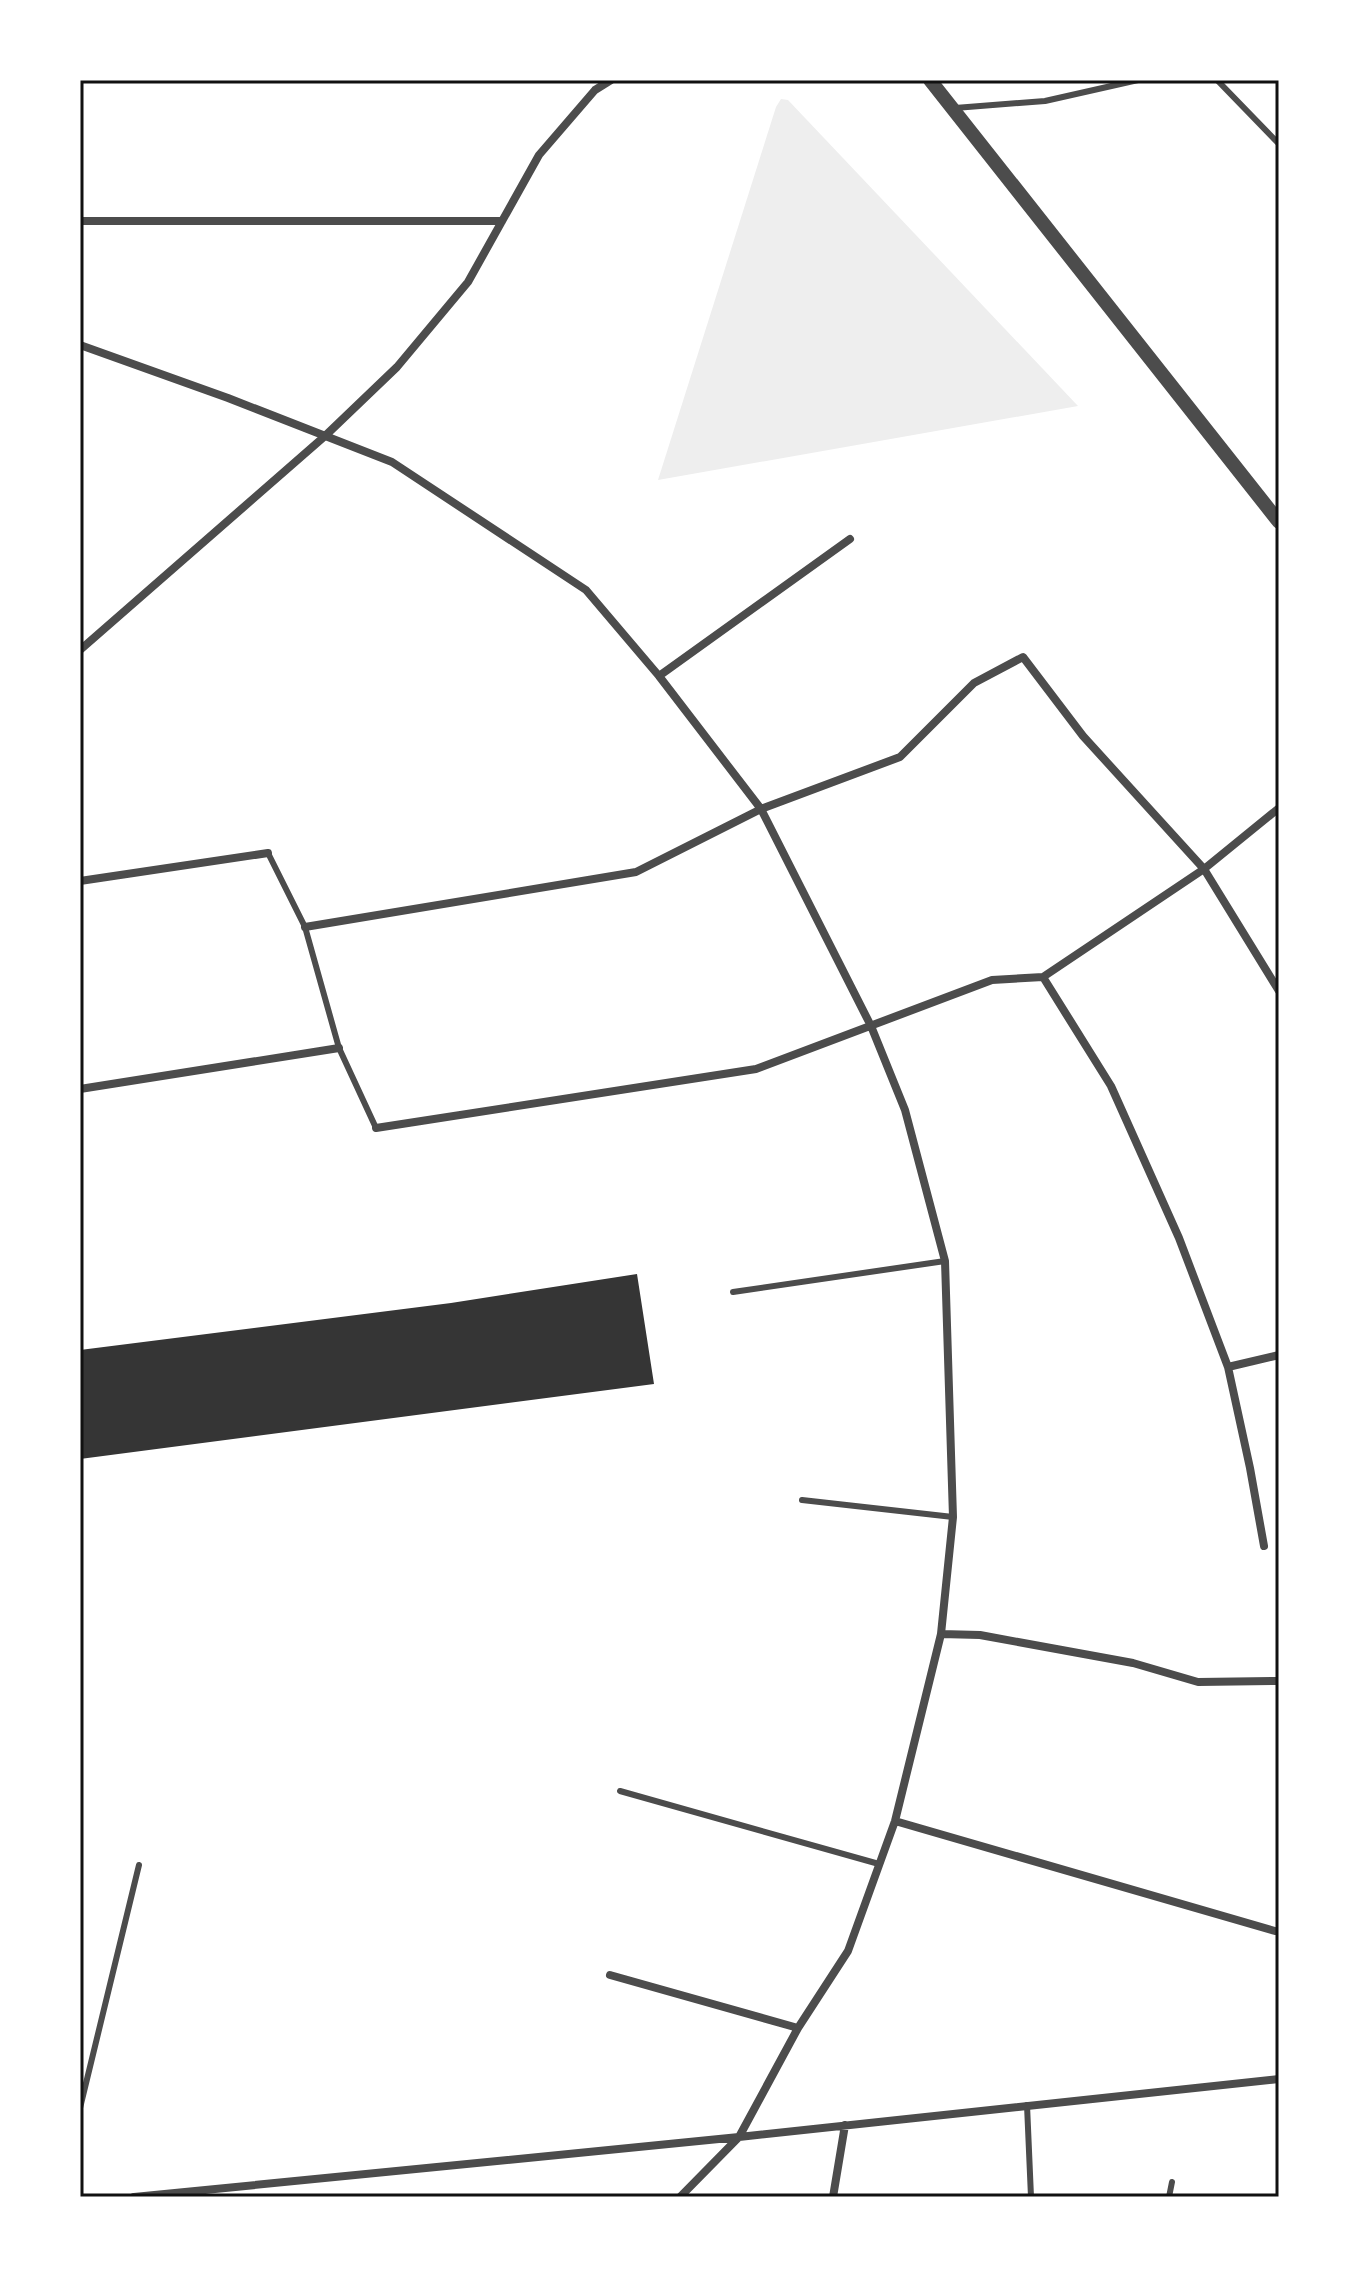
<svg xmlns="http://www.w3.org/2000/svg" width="1359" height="2277" viewBox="0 0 1359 2277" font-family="Literata,serif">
	<rect width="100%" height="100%" fill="#fff"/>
	<!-- green -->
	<path fill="#eee" d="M781,99L788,100L1078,406L658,480L776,107Z"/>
	<!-- building -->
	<path fill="#353535" d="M637,1274L654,1384L80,1459V1350L451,1303Z"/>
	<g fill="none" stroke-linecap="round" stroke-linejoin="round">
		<!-- service -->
		<path stroke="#4c4c4c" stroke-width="6" d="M1217,80L1279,144
			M955,108L1045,101L1138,80
			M268,853L305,927L339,1048L376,1128
			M733,1292L945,1261
			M802,1500L953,1517
			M620,1791L879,1864
			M1027,2105L1031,2197
			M80,2108L139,1865
			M1169,2197L1172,2182"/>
		<!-- minor -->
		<path stroke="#4c4c4c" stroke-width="8" d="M80,221H502
			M80,345L228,398L392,462L586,590L659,676L761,809L871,1026L905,1110L945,1261L953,1517L941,1634L895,1821L848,1951L798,2028L739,2137L680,2197
			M80,650L325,436L397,367L468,282L539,155L595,90L611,80
			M659,676L850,539
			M80,881L268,853
			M305,927L636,872L761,809L900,757L974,683L1023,657L1083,736L1204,869L1279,991
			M1043,977L1111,1086L1179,1238L1228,1367L1250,1468L1264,1546
			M80,1089L339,1048
			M376,1128L756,1069L992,980L1043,977L1204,869L1279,808
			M1228,1367L1279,1355
			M941,1634L980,1635L1133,1663L1198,1682L1279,1681
			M895,1821L1275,1931
			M610,1975L798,2028
			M134,2197L739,2137L1279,2079
			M833,2197L845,2125"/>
		<!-- tertiary -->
		<path stroke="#4c4c4c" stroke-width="14" d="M930,80L1279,522"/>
	</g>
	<!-- border -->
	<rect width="1359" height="2277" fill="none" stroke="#ffffff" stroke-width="164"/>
	<rect x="82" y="82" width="1195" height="2113" fill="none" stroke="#111" stroke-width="3"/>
</svg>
